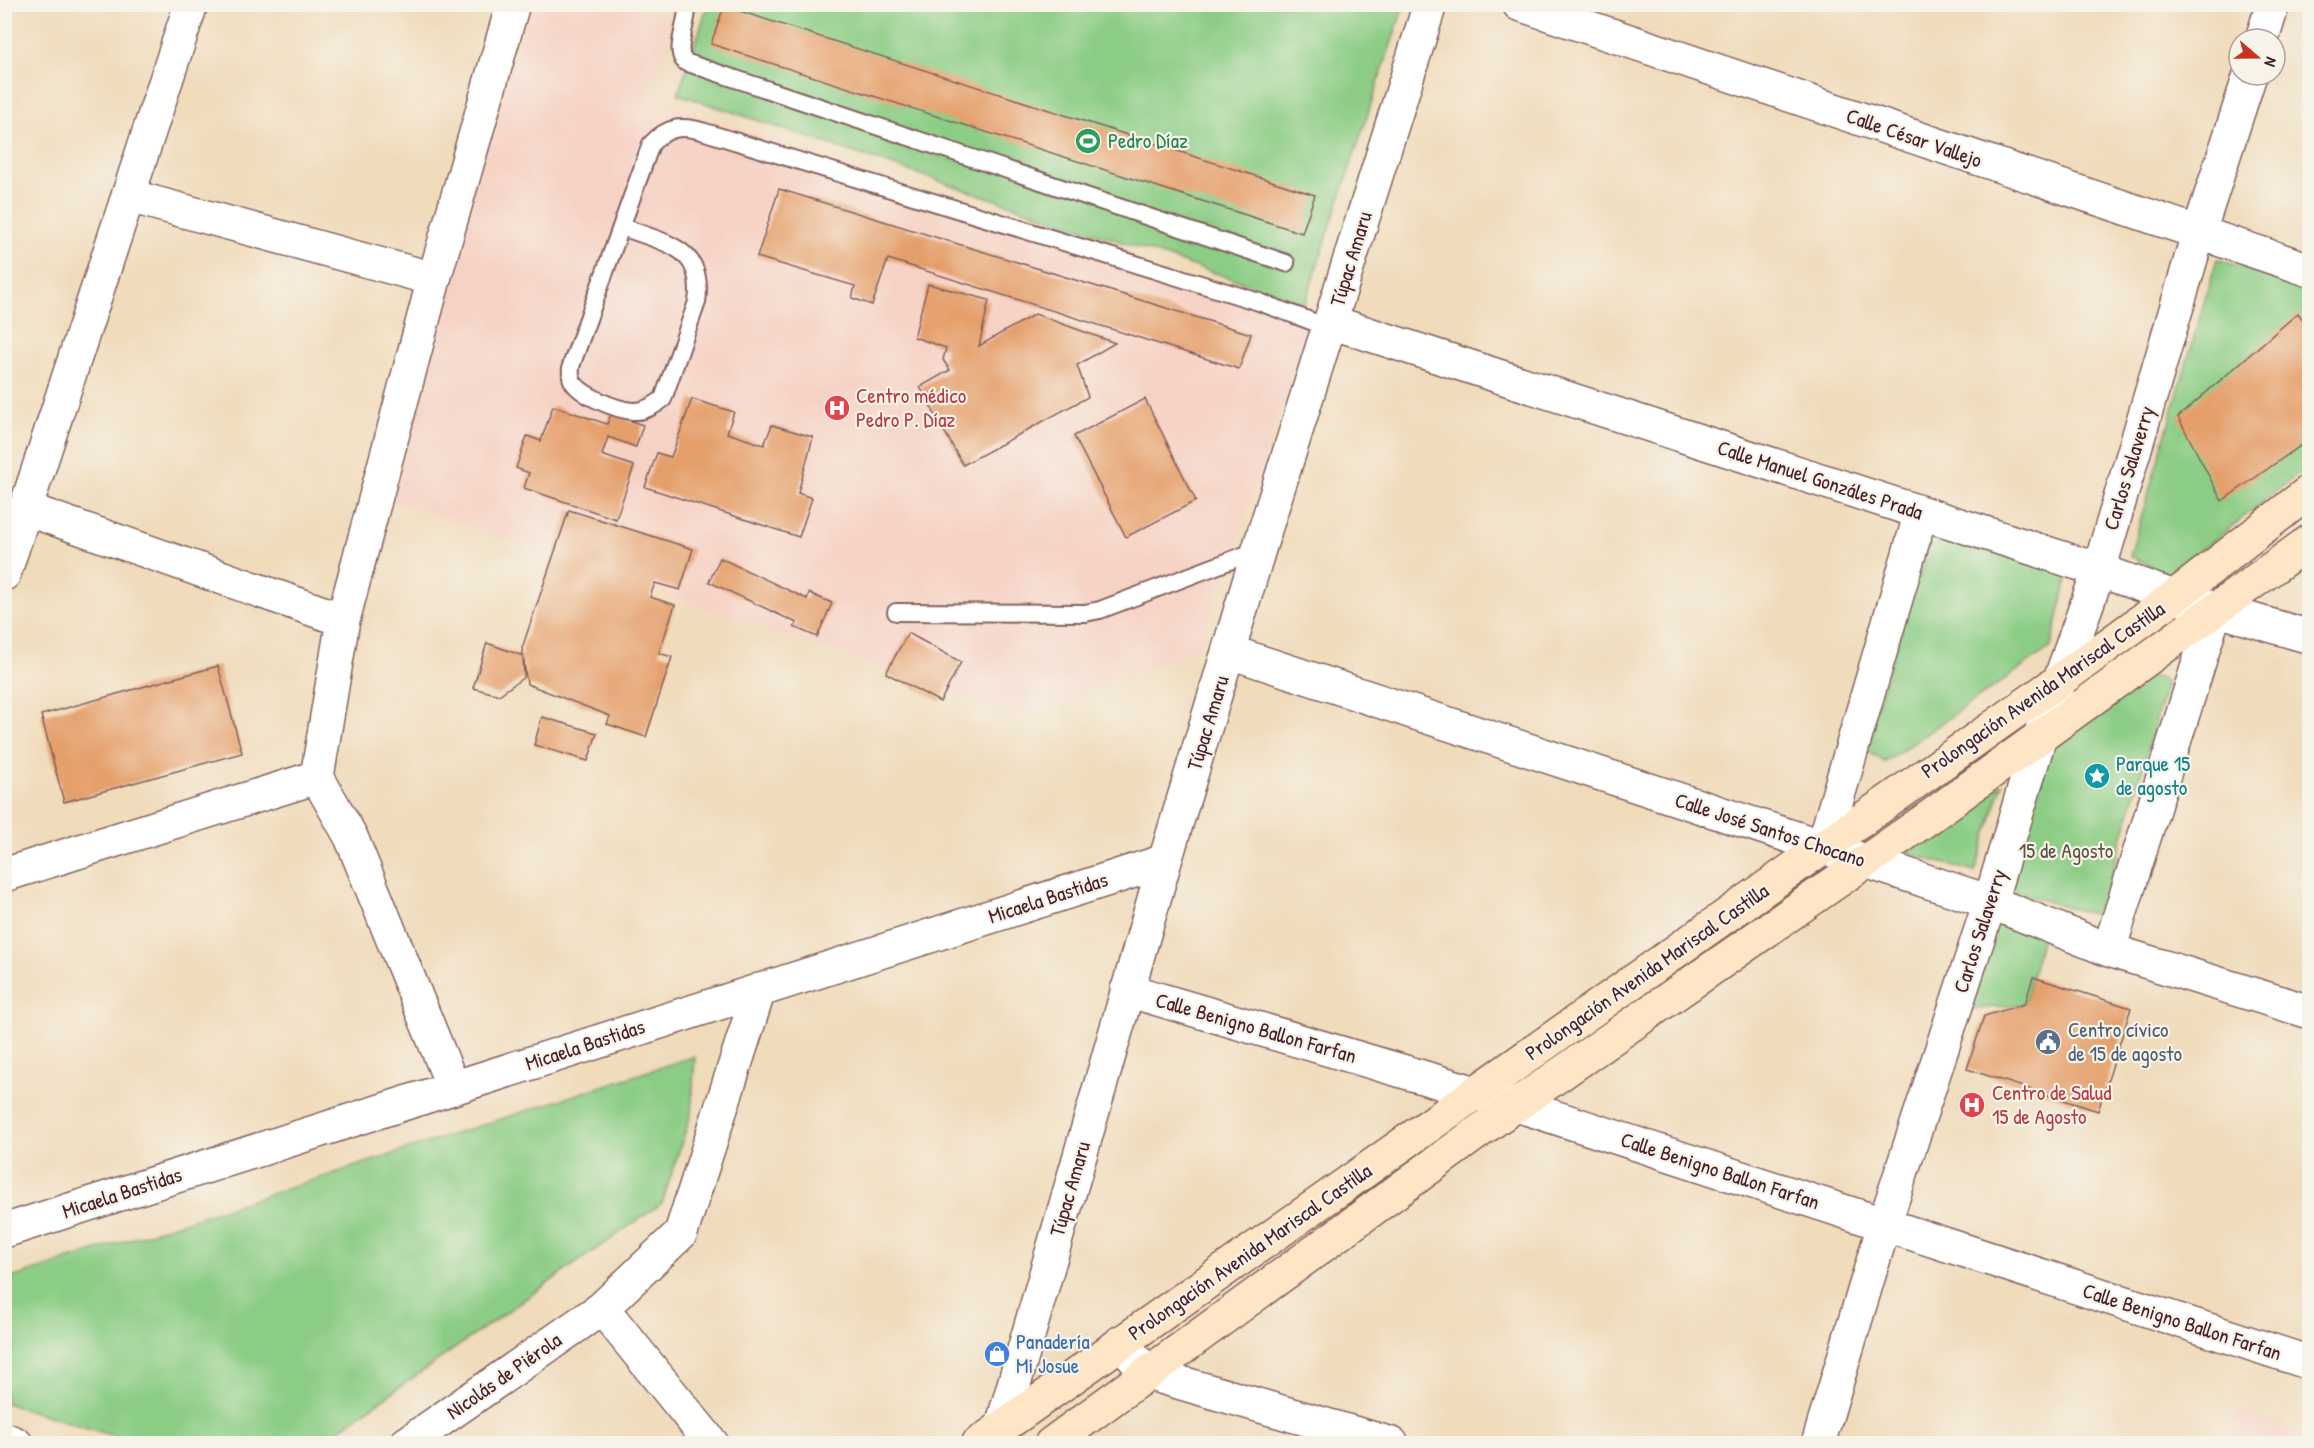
<svg xmlns="http://www.w3.org/2000/svg" width="2314" height="1448" viewBox="0 0 2314 1448" font-family="'Patrick Hand',sans-serif">
	<rect width="100%" height="100%" fill="#f7f3e8"/>
	<filter id="ink" filterUnits="userSpaceOnUse"><feTurbulence type="fractalNoise" baseFrequency=".0167" numOctaves="2"/><feDisplacementMap in="SourceGraphic" scale="12" xChannelSelector="R" yChannelSelector="G"/><feConvolveMatrix kernelMatrix="1 2 1 2 8 2 1 2 1" color-interpolation-filters="sRGB"/></filter>
	<filter id="wash" filterUnits="userSpaceOnUse"><feTurbulence type="fractalNoise" baseFrequency=".008" numOctaves="4" result="noise"/><feDisplacementMap in="SourceGraphic" scale="24" xChannelSelector="R" yChannelSelector="G"/><feGaussianBlur stdDeviation="1.35" result="paint"/><feColorMatrix in="noise" values="0 0 0 0 0 0 0 0 0 0 0 0 0 0 0 0 0 1.4 0 .05"/><feComposite in="paint" operator="in"/></filter>
	<g filter="url(#wash)">
		<rect width="100%" height="100%" fill="#f0dbbb"/>
		<!-- built -->
		<path fill="#f6d2c4" d="M532,5H631L675,20L649,98L1310,326L1200,647L1022,717L365,491Z
			M2236,1411L2309,1433V1443H2227Z"/>
		<!-- green -->
		<path fill="#8ccd85" stroke="#6b7658" stroke-width="1.5" d="M708,5H1404L1305,303L678,94Z
			M2217,259L2309,288V466L2169,575L2130,556Z
			M1933,531L2068,574L2051,647L1885,762L1863,749Z
			M2150,675L2167,682L2100,916L2002,889L2049,739Z
			M2002,784L1975,872L1907,853L1951,814Z
			M1991,912L2045,924L2025,1004L1967,1010Z
			M695,1056L691,1114L662,1203L320,1443H137L5,1403V1280Z"/>
		<g id="blocks">
			<!-- building -->
			<path fill="#e59f6a" d="M724,6L1315,195L1302,233L711,44Z
				M779,189L1251,334L1239,369L888,259L872,305L852,298L855,286L757,257Z
				M928,284L989,300L979,346L1035,314L1115,343L1077,365L1088,397L963,465L920,387L950,370L943,360L946,348L914,337Z
				M2298,313L2310,329V439L2222,501L2178,417Z
				M692,399L734,412L727,433L764,445L772,425L813,437L798,493L812,498L799,537L645,487L657,453L671,457Z
				M1145,399L1196,501L1126,537L1074,436Z
				M553,406L607,424L611,414L643,425L636,447L608,437L602,455L634,466L616,519L524,488L529,473L516,468L527,436L541,441Z
				M569,510L693,549L680,590L655,583L650,597L675,605L659,653L672,657L646,737L607,724L610,716L527,684L522,648Z
				M720,558L807,599L809,593L832,603L817,637L794,627L797,623L709,582Z
				M908,633L961,662L940,702L886,673Z
				M487,643L523,656L524,677L499,695L473,688Z
				M218,666L242,753L64,802L41,715Z
				M542,717L597,733L588,761L534,745Z
				M2033,977L2131,1008L2098,1111L1967,1069L1984,1016L2025,1004Z"/>
		</g>
	</g>
	<g filter="url(#ink)">
		<use href="#blocks" fill-opacity="0" stroke="#84615d" stroke-width="1.5"/>
		<g fill="none" stroke-linecap="round" stroke-linejoin="round">
			<!-- lane casing -->
			<g stroke="#84615d" stroke-width="20">
				<path id="lane" d="M687,4C689,22 673,50 685,62L1286,263
					M623,227C665,244 705,246 697,302L663,399C655,405 645,412 633,411C617,410 579,395 572,380C570,376 571,370 571,366L651,144C668,126 682,125 705,132L1259,302L1330,328
					M896,612L1085,613L1100,610L1258,550"/>
			</g>
			<!-- street casing -->
			<g stroke="#84615d" stroke-width="36">
				<path id="street" d="M1519,4L2310,270
					M2262,39L2273,4
					M129,196L434,279
					M1331,322L2099,570L2174,597L2310,637
					M26,509L343,620
					M4,574L191,4
					M1230,652L1990,902L2109,950L2310,1012
					M317,777L343,620L434,279L513,4
					M1823,847L1921,513
					M4,875L317,777L351,837L453,1087
					M2109,950L2216,608
					M1127,990L1517,1105L2310,1363
					M4,1231L1165,861
					M1121,1342L1147,1373L1392,1444
					M4,1439L16,1444
					M406,1444L602,1308
					M712,1444L602,1308L681,1233L759,990
					M993,1444L1002,1426L1165,861L1259,549L1430,4
					M1818,1444L1884,1225L1990,902L2040,736L2099,570L2198,235L2250,75"/>
			</g>
			<!-- secondary casing -->
			<g stroke="#84615d" stroke-width="36">
				<path id="secondary" d="M978,1444L2060,680L2174,597L2310,491
					M1051,1444L1496,1119L1928,818L2310,541"/>
			</g>
			<!-- lane -->
			<use href="#lane" stroke="#fff" stroke-width="16"/>
			<!-- street -->
			<use href="#street" stroke="#fff" stroke-width="33"/>
			<!-- secondary -->
			<use href="#secondary" stroke="#fee5c5" stroke-width="33"/>
		</g>
	</g>
	<!-- icons -->
	<defs>
		<g id="stadium-disc" transform="scale(1.35)"><circle r="9.5" fill="#2e9e5b" stroke="#f7f3e8"/><path d="M0-5a6.5 5 0 1 0 0 10a6.5 5 0 1 0 0-10ZM-3.5-1.8h7v3.6h-7Z" fill="#fff"/></g>
		<g id="hospital-disc" transform="scale(1.35)"><circle r="9.5" fill="#e0444e" stroke="#f7f3e8"/><path d="M-5-5h3v3.5h4V-5h3V5h-3V1.5h-4V5h-3Z" fill="#fff"/></g>
		<g id="sight-disc" transform="scale(1.35)"><circle r="9.5" fill="#0f9aa8" stroke="#f7f3e8"/><path d="M0-6L1.8-2.2L6-1.7L2.9 1.2L3.7 5.4L0 3.3L-3.7 5.4L-2.9 1.2L-6-1.7L-1.8-2.2Z" fill="#fff"/></g>
		<g id="civic-disc" transform="scale(1.35)"><circle r="9.5" fill="#5c6f8a" stroke="#f7f3e8"/><path d="M-.6-6.5H3V-4.5H.6V-3L4-1V1h2V6H-6V1h2V-1L-.6-3ZM-1.2 2.5V6h2.4V2.5Z" fill="#fff"/></g>
		<g id="shop-disc" transform="scale(1.35)"><circle r="9.5" fill="#3f7fe0" stroke="#f7f3e8"/><path d="M-5-2.5h2.3a2.7 3.5 0 0 1 5.4 0H5L5.5 6h-11ZM-1.5-2.5h3a1.5 2.3 0 0 0-3 0Z" fill="#fff"/></g>
	</defs>
	<g fill-rule="evenodd">
		<use href="#stadium-disc" x="1088" y="141"/>
		<use href="#hospital-disc" x="837" y="408"/>
		<use href="#sight-disc" x="2097" y="776"/>
		<use href="#civic-disc" x="2048" y="1042"/>
		<use href="#hospital-disc" x="1972" y="1105"/>
		<use href="#shop-disc" x="997" y="1354"/>
	</g>
	<g text-anchor="middle" stroke-width="4.5" stroke-linejoin="round" paint-order="stroke">
		<!-- street labels -->
		<g font-size="21" fill="#4a1f2b" stroke="#f7f3e8">
			<text transform="translate(1914 138) rotate(19)" y="7">Calle César Vallejo</text>
			<text transform="translate(1351 259) rotate(-73)" y="7">Túpac Amaru</text>
			<text transform="translate(2129 468) rotate(-73)" y="7">Carlos Salaverry</text>
			<text transform="translate(1820 480) rotate(18)" y="7">Calle Manuel Gonzáles Prada</text>
			<text transform="translate(2043 690) rotate(-35)" y="7">Prolongación Avenida Mariscal Castilla</text>
			<text transform="translate(1208 723) rotate(-73)" y="7">Túpac Amaru</text>
			<text transform="translate(1770 830) rotate(18)" y="7">Calle José Santos Chocano</text>
			<text transform="translate(1048 898) rotate(-18)" y="7">Micaela Bastidas</text>
			<text transform="translate(1980 931) rotate(-72)" y="7">Carlos Salaverry</text>
			<text transform="translate(1647 972) rotate(-35)" y="7">Prolongación Avenida Mariscal Castilla</text>
			<text transform="translate(1256 1028) rotate(16)" y="7">Calle Benigno Ballon Farfan</text>
			<text transform="translate(585 1045) rotate(-18)" y="7">Micaela Bastidas</text>
			<text transform="translate(1720 1171) rotate(18)" y="7">Calle Benigno Ballon Farfan</text>
			<text transform="translate(1070 1189) rotate(-74)" y="7">Túpac Amaru</text>
			<text transform="translate(122 1193) rotate(-18)" y="7">Micaela Bastidas</text>
			<text transform="translate(1250 1252) rotate(-35)" y="7">Prolongación Avenida Mariscal Castilla</text>
			<text transform="translate(2182 1322) rotate(18)" y="7">Calle Benigno Ballon Farfan</text>
			<text transform="translate(504 1376) rotate(-35)" y="7">Nicolás de Piérola</text>
		</g>
		<!-- leisure labels -->
		<g font-size="21" fill="#27864d" stroke="#f7f3e8" text-anchor="start">
			<text x="1108" y="148">Pedro Díaz</text>
		</g>
		<!-- health labels -->
		<g font-size="21" fill="#be3a42" stroke="#f7f3e8" text-anchor="start">
			<text x="856" y="403">Centro médico<tspan x="856" dy="24">Pedro P. Díaz</tspan></text>
			<text x="1992" y="1100">Centro de Salud<tspan x="1992" dy="24">15 de Agosto</tspan></text>
		</g>
		<!-- culture labels -->
		<g font-size="21" fill="#0d838f" stroke="#f7f3e8" text-anchor="start">
			<text x="2116" y="771">Parque 15<tspan x="2116" dy="24">de agosto</tspan></text>
		</g>
		<!-- park labels -->
		<g font-size="21" fill="#5e5346" stroke="#f7f3e8">
			<text x="2066" y="858">15 de Agosto</text>
		</g>
		<!-- service labels -->
		<g font-size="21" fill="#4e5e75" stroke="#f7f3e8" text-anchor="start">
			<text x="2068" y="1037">Centro cívico<tspan x="2068" dy="24">de 15 de agosto</tspan></text>
		</g>
		<!-- shop labels -->
		<g font-size="21" fill="#366cbe" stroke="#f7f3e8" text-anchor="start">
			<text x="1016" y="1349">Panadería<tspan x="1016" dy="24">Mi Josue</tspan></text>
		</g>
	</g>
	<!-- margin -->
	<rect width="2314" height="1448" fill="none" stroke="#f7f3e8" stroke-width="24"/>
	<!-- north arrow -->
	<g transform="translate(2257 57) rotate(110)"><circle r="28" fill="#f7f3e8" stroke="#b29e9c" stroke-width="1.5"/>
	<path d="M0-4.5L10 22L0 15L-10 22Z" fill="#c8321e"/>
	<text y="-9" font-size="16" font-weight="bold" text-anchor="middle" fill="#4a1f2b">N</text>
	</g>
</svg>
